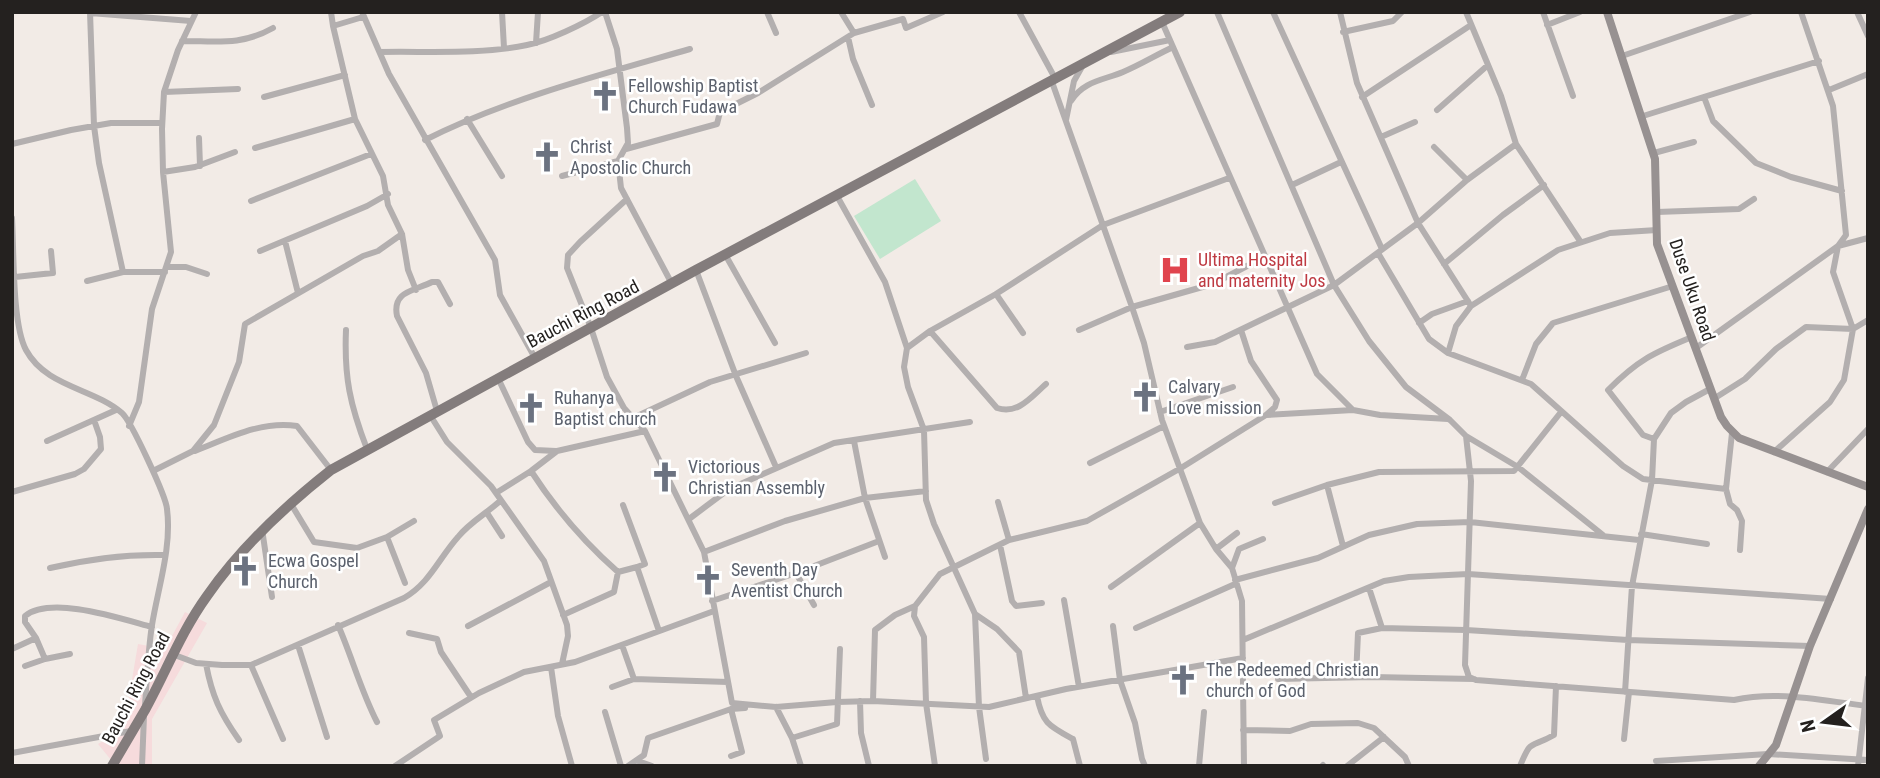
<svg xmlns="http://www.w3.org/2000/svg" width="1880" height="778" viewBox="0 0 1880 778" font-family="'Roboto Condensed',sans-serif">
	<rect width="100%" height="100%" fill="#f2ebe6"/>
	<!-- commercial -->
	<path fill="#f6dbdc" d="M185,612L207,623L152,719V766H116L98,744L114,735L127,709L138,644L165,649Z"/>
	<!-- pitch -->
	<path fill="#c2e6ce" d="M915,179L941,221L880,259L854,216Z"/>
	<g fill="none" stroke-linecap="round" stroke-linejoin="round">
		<!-- street -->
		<path stroke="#b3afaf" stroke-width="6" d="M90,12L94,126L99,163L123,272
			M331,12L333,26
			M362,12L389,74L495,260L500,295L535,358
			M502,12L504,48
			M605,12L617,49L627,128L628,143L618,161L621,188L672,284
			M767,12L776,33
			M841,12L854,33
			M1019,12L1056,80
			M1217,12L1334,285L1369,341L1406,387L1450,420L1466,436L1471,481L1465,665L1469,677L1476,680L1734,700C1779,690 1822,701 1868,706
			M1273,12L1382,249
			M1340,12L1357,83L1418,223L1471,306
			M1466,12L1501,96L1516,144L1580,241
			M1543,12L1573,96
			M1857,12L1868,36
			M90,13L191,21
			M363,17L333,26L355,119L383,176L388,205L402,234L408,270L416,290
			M1162,22L1317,374L1353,410
			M1547,25L1580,12
			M1343,32L1393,21L1402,12
			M848,37L853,59L872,105
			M182,41C217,41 241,46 273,28
			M536,43L538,12
			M380,52C428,51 479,55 527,45C548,41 584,24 602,12
			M1111,52L1170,40
			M1622,56L1750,12
			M1052,82L1132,307L1144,343L1162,420L1200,523L1216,549L1232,568L1242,601L1244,766
			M1829,90L1868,74
			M164,92L238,89
			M264,97L345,75
			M1362,97L1471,25
			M1704,97L1713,121L1756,163L1791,177L1842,191
			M1071,101C1083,81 1104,80 1123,72C1140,65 1156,55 1173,47
			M1437,110L1488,65
			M1643,116L1819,61
			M467,119L502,176
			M1066,120L1074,81L1083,65
			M1381,137L1415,122
			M199,138L200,166
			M425,140C506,99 603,74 690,49
			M12,144L71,130L111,123H162
			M1434,147L1467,180
			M255,148L355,119
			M626,149L717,124L720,112L758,93L854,33L903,19L906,28L943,12
			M1654,153L1694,142
			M163,172L195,167L235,152
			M562,176L618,161
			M1292,185L1341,162
			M837,196L885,282L907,348
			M627,199L580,242L568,255L567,268L591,328L607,377L624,408L645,431L704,552L732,703L776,707L837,702L873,701L989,707L1066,689L1243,658
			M251,201L371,154
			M1657,212L1739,209L1754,199
			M12,218C14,251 12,324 26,350C46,387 93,388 122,413C131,421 166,496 167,509C172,547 158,588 152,625C148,651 147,678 145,705
			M285,241L298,293
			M260,251L367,206L388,194
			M1378,253L1429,339L1448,353L1531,384L1623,466L1643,479L1726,489
			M726,256L775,343
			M1444,264L1503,215L1544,185
			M167,267H186L207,274
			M696,270L736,376L776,467
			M15,277L53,273L51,251
			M87,281L123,272H165
			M996,294L1023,333
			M1419,323L1432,314L1468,301
			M346,330C344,377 350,405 367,449
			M1079,330L1132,307L1213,284L1264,257
			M930,331L997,408C1018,415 1031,397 1046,384
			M1187,347L1215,342L1334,285L1418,223L1467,180L1516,144
			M1696,348L1838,246L1846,235L1833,106L1801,12
			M1448,353L1456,326L1471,306L1558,250L1610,233L1657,230
			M498,378L528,442L535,450L556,451
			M1522,380L1536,344L1553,323L1673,286
			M1715,398L1745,379L1776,349L1806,327L1853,329L1868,320
			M437,411L426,373L397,316C392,291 414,291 432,282H438L450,304
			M1160,412L1233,387
			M430,415L447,442L491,486L544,561L567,625L568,636L562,664
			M1266,415L1353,410L1380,415L1448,419
			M633,418L710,382L806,353
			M129,426L139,402L152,309L171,252L163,172L162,129L164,92L178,50L196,12
			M1732,433L1726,489L1730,504L1737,510L1742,521L1740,550
			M1466,436L1518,467L1603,535
			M1654,439L1643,435L1608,390C1638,360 1653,353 1692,337
			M47,441L116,410
			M854,441L865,498L885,557
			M195,451C226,439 262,420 297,426L331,470
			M1774,452L1830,402L1844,380L1853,329L1833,272L1838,246L1868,238
			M1090,463L1164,426
			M153,471L193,451L214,425L239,362L245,324L363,256L378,251L402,234
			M531,471C555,508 585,543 618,572L637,567L659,631
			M1827,472L1868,429
			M1327,485L1343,546
			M12,492L75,474L84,469L101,449L100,437L94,420
			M496,493L531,471L557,451L645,431
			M998,502L1009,540
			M1275,503L1327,485L1379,472L1514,471L1561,412
			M291,504L314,542L357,548L387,537L414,521
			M623,505L645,564L637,567
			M487,513L502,536
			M689,519L729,489L834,443L970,422
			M262,529L272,597
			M1641,534L1707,544
			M387,537L405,583
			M1000,545L1012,601L1016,606L1042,603
			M1216,549L1237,533
			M704,552L785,521L865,498L926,491
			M50,568C88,559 125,554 165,555
			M1232,568L1239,549L1263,539
			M796,573L814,605
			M1235,580L1318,558L1369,535L1417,524L1470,522L1639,540
			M1111,587L1200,523
			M1369,588L1382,628L1466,630L1628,640L1810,646
			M1064,600L1079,687
			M712,601L796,573L879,541
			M975,614L979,707L986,759
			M563,615L614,592L618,572
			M338,625C352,657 361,691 377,722
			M468,626L551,582
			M1113,626L1120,680L1135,723L1142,759L1145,766
			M1136,628L1235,584
			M409,633L437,639L441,652L471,697
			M1243,640L1384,581L1409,577L1468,574L1831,599
			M298,645L327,737
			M622,645L634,679L728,682
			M12,649L36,638L25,622V616C51,595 122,619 152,627
			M172,654L196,663L222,665H251L404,598C430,583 439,558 458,537C469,523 487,513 500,501
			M45,659L70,654
			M206,664C212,696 220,713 239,740
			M251,665L283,739
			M25,666L45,659L36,638
			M551,667L558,716L572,766
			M1356,677L1358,633L1382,628
			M1278,679L1372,677L1474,679
			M612,687L634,679
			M1625,692L1632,586L1652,480L1654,439L1671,413L1686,402L1710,389
			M1037,696C1042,723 1049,726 1073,739L1080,766
			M1026,698L1019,652L997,629L975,614L934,524L926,500L924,430L908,387L904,367L907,348L930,331L996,294L1103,225L1229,178
			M860,701L861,733L869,766
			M873,701L875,630L895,615L915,606
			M776,707L792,738L801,766
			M605,712L621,766
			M1243,730L1290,731L1311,724L1358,723L1374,728L1405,757L1409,766
			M792,738L837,724L840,649
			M1624,739L1629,692
			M12,753L131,731
			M731,756L742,752L731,709
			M638,761L652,766
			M1656,761L1768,754L1868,760
			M142,766L144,716
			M395,766L440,736L434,720L479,693L524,672L575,662L714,611
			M628,766L644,755L648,738L731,709L745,708
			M935,766L926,703L924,637L914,616L915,606L940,574L1009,540L1087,521L1181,468L1266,415L1275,407L1277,400L1251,361L1241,330
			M1199,766L1204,712
			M1322,766L1323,765
			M1347,766L1384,737
			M1520,766C1532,737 1530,749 1554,735L1556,686
			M1858,766L1868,678"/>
		<!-- secondary -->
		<path stroke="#979191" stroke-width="8" d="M1607,12L1655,159L1657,244L1721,417L1727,426L1739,438L1868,487
			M1759,766L1776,745L1810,646L1868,509"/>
		<!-- primary -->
		<path stroke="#837c7c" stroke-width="10" d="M112,766C123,747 134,729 145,710C166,672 181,632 207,596C241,547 284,507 331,470L696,270L1180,12"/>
	</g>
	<!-- icons -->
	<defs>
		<g id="church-bare" transform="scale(2.415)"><path d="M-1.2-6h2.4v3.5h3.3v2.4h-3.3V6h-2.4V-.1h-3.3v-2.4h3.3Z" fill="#6b7280" stroke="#fff" stroke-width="2.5" paint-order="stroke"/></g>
		<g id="hospital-bare" transform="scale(2.415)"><path d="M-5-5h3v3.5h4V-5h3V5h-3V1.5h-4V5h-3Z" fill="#e0444e" stroke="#fff" stroke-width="2.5" paint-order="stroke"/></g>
	</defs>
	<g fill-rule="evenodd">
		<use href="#church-bare" x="605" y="96"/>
		<use href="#church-bare" x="547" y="157"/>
		<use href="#hospital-bare" x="1175" y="270"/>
		<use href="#church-bare" x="1145" y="397"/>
		<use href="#church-bare" x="531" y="408"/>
		<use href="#church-bare" x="665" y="477"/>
		<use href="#church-bare" x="245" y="571"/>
		<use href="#church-bare" x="708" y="580"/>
		<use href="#church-bare" x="1183" y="680"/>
	</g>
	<g text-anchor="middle" stroke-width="5" stroke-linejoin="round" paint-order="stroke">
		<!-- worship labels -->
		<g font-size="18" fill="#5b616d" stroke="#fff" text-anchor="start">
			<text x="628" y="92">Fellowship Baptist<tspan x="628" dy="21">Church Fudawa</tspan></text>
			<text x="570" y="153">Christ<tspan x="570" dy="21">Apostolic Church</tspan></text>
			<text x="1168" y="393">Calvary<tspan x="1168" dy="21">Love mission</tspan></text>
			<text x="554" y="404">Ruhanya<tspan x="554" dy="21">Baptist church</tspan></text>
			<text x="688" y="473">Victorious<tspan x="688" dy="21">Christian Assembly</tspan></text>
			<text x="268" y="567">Ecwa Gospel<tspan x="268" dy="21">Church</tspan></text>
			<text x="731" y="576">Seventh Day<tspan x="731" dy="21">Aventist Church</tspan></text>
			<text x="1206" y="676">The Redeemed Christian<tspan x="1206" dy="21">church of God</tspan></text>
		</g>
		<!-- health labels -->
		<g font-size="18" fill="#be3a42" stroke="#fff" text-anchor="start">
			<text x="1198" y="266">Ultima Hospital<tspan x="1198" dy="21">and maternity Jos</tspan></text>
		</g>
		<!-- street labels -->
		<g font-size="18" fill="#24211f" stroke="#fff">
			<text transform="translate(1692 290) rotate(71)" y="6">Duse Uku Road</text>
			<text transform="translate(583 314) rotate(-28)" y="6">Bauchi Ring Road</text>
			<text transform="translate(136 688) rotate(-62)" y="6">Bauchi Ring Road</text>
		</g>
	</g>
	<!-- border -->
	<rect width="1880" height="778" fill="none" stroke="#24211f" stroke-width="28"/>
	<!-- north arrow -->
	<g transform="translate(1824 722) rotate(256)" stroke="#ffffff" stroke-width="5" paint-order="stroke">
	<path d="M0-5L12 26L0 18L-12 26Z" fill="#24211f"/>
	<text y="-10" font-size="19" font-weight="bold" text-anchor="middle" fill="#24211f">N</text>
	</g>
</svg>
